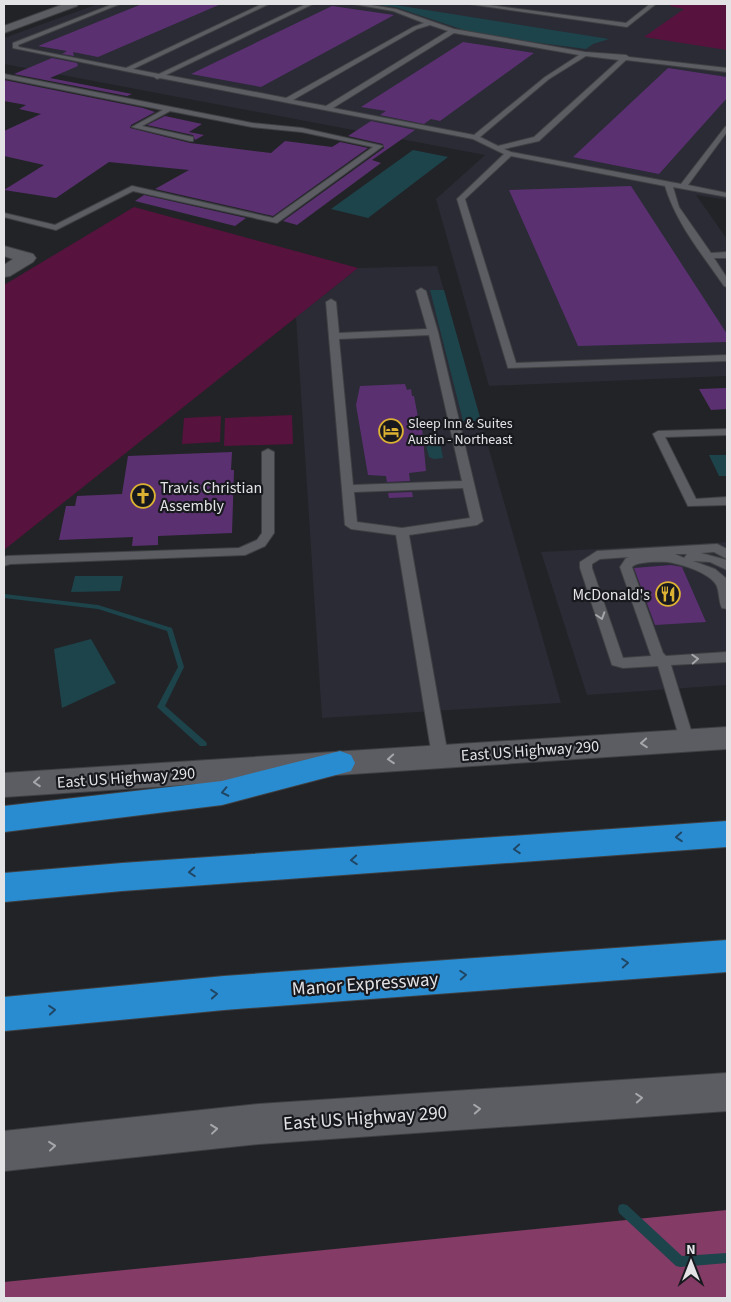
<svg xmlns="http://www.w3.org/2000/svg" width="731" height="1302" viewBox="0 0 731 1302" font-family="'Source Sans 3',sans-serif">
	<rect width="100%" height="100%" fill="#222327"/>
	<!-- built -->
	<path fill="#2a2b35" d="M90,4H727V200L696,195L727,239V376L489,386L436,199L485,155L4,64V38L95,5Z
		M437,266L561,703L322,718L296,317L358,268Z
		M727,542V685L587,695L541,552Z"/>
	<!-- green -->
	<path fill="#57123d" d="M673,4H727V50L644,37L684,9L670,6Z
		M134,207L358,268L4,550V285Z
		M292,415L293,444L224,446L225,418Z
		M221,416L220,442L182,444L184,418Z"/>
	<!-- forest -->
	<path fill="#843b65" d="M727,1210V1298H4V1282Z"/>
	<!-- water -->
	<path fill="#1d444b" d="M370,4H389L609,39L593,44L586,49L479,35L395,7Z
		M413,150L448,157L368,218L331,209Z
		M430,290H444L481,421H463Z
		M433,440L441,447L443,458L434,459L429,457L425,441Z
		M709,455H727V476H719Z
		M75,576H123L120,591L71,592Z
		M91,639L116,683L62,708L54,649Z"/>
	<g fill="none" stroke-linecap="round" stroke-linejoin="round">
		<!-- stream -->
		<path fill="#1d444b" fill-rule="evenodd" d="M4,594L98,605L172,628L184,667L165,706L206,742L207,744L206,746H200L157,707L178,667L167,631L98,609L4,598Z
			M623,1204L627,1205L682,1256L727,1253V1263L680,1267L676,1266L619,1213L618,1209L619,1205Z"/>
	</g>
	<!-- building -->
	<path fill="#5b3071" d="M142,4H221L98,57L73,52L74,56L62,54L67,51L38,46Z
		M332,6L394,15L261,87L191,74Z
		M463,42L534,53L440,121L431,119L424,124L380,115L386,111L361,107Z
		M52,58L77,63L78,66L50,78L132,94L127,96L14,74Z
		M668,68L727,77V98L659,174L573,157Z
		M4,80L143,108L155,112L131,125L130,128L190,143L271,153L285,141L332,147L340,142L368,148L273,216L155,189L189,170L109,162L56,198L4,190L44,165L4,156V131L41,114L19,109L26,105L4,101Z
		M165,116L202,124L189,132L204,135L195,140L193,135L147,125Z
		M371,121L415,130L372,160L381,163L297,225L283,221L384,148L383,144L348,136Z
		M631,186L727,334V342L578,346L509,190Z
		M144,195L246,218L235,226L135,201Z
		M405,384L407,390L411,389L412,396H414L420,428H422L426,471L409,473L410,481L387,482L386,476L368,475L356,405L360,386Z
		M727,388V409L711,410L699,389Z
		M232,452L231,470H234L232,533L158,536V545L132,546L133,537L59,540L66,506H75L77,496L122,494L128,456Z
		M412,492L413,497L389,498L388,493Z
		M671,565L682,567L706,622L655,625L634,568Z"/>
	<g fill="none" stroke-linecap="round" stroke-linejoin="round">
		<!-- lane casing -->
		<g stroke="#3f4043" stroke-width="2">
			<path id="lane" d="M113,4H120L18,45L19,47L126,68L262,4H269L133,69L159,74L306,4H313L166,75L286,98L413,27L424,23L393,11L353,4H365L396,9L454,29L585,52L626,55L629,57L727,68V72L626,60L539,141L504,149L511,152L681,184L725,127L727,126V132L688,185L727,193V197L673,187L679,207L711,253L727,252V258H714L727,278V287L724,286C702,254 676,223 665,186L511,156L465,199L516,363L727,355V361L508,368L457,199L504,154L473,139L160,78L157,79L154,77L13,48V43ZM430,25L448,31L326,106L293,100L417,29ZM454,33L579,55L545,77L474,135L333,108ZM586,56L619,60L534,137L498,146L480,137L549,79Z
				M469,4H482L626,23L650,4H656L627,27Z
				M4,74L252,123L302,128L383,146L277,223L133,191L56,230L4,217V213L55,225L132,186L273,218L373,147L302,132L252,127L170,111L142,126L193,137V141H190L132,127L163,110L4,78Z
				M421,288L426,291L438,332L483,521L477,525L409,535L448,756L445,760L440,762L435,760L432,756L396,535L351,529L345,525L326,302L331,299L336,302L339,333L427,329L416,291ZM429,335L462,481L353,485L339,339ZM463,488L470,518L402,528L357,522L354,492Z
				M727,429V435L665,437L696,499L727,497V505L688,506L653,434L658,431Z
				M268,449L274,452V533L265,546L245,555L10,564L4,566V557L7,556L239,548L257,540L262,533V452Z
				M717,544L727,549V559L714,552L701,553L727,560V570L710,562L693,561L715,569L727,579V609L722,608C718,601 720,589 715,583C706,572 686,566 673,563C666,561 636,561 632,567L663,653L666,656L727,652V662L671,665L694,740L692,744L687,746L682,744L680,740L658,666L623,668L612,665L580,568V562L597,551ZM675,554H687L684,558ZM629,557L626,558L620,567L651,656L623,658L592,568V564L600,559Z"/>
		</g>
		<!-- street casing -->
		<g stroke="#3f4043" stroke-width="2">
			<path id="street" d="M4,246L33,254L36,258L33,262L10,276L4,277V265L13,259L4,256Z"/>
		</g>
		<!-- secondary casing -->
		<g stroke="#3f4043" stroke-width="2">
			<path id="secondary" d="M64,4H78L77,6L4,33V26Z
				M727,727V749L4,797V773Z
				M727,1073V1111L259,1144L4,1171V1131L259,1104Z"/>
		</g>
		<!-- highway casing -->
		<g stroke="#3f4043" stroke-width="2">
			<path id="highway" d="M340,751L351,755L355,763L351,771L222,805L4,832V806L222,781Z
				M727,821V847L122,891L4,902V873L122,863Z
				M727,940V972L224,1010L4,1031V997L224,976Z"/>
		</g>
		<!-- lane -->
		<use href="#lane" fill="#5c5d62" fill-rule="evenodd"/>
		<!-- street -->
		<use href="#street" fill="#5c5d62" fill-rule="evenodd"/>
		<!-- secondary -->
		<use href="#secondary" fill="#5c5d62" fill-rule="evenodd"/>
		<!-- highway -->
		<use href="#highway" fill="#2a8cd0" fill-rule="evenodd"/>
	</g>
	<!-- one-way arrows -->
	<defs><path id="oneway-chevron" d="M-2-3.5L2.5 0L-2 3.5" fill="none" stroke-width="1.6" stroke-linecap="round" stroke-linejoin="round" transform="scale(1.25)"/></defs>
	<g stroke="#a6a7ab">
		<use href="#oneway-chevron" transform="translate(601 616) rotate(72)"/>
		<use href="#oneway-chevron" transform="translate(695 659) rotate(-3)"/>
		<use href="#oneway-chevron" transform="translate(644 743) rotate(176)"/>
		<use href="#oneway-chevron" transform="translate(391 759) rotate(176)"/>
		<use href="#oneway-chevron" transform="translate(37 782) rotate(176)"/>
		<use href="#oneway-chevron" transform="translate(639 1098) rotate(-4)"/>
		<use href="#oneway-chevron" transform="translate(477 1109) rotate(-4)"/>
		<use href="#oneway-chevron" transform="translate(214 1129) rotate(-6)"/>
		<use href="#oneway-chevron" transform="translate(52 1146) rotate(-6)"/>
	</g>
	<g stroke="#1f4765">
		<use href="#oneway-chevron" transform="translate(225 792) rotate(168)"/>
		<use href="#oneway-chevron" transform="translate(679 837) rotate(176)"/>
		<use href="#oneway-chevron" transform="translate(517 849) rotate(176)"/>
		<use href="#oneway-chevron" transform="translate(354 860) rotate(176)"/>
		<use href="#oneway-chevron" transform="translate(192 872) rotate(176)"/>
		<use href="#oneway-chevron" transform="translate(625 963) rotate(-4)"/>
		<use href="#oneway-chevron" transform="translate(463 975) rotate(-4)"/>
		<use href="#oneway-chevron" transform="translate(214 994) rotate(-5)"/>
		<use href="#oneway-chevron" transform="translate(52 1010) rotate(-5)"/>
	</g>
	<!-- icons -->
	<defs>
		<g id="hotel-ring" transform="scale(1.25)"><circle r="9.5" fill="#18191e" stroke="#dcb233" stroke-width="1.5"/><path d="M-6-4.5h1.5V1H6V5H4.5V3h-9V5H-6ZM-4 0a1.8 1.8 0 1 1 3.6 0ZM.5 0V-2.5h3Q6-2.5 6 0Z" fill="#dcb233"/></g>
		<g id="church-ring" transform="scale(1.25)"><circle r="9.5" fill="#18191e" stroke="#dcb233" stroke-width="1.5"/><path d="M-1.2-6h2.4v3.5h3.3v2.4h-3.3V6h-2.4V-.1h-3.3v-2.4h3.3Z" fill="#dcb233"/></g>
		<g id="restaurant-ring" transform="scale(1.25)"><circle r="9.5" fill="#18191e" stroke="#dcb233" stroke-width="1.5"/><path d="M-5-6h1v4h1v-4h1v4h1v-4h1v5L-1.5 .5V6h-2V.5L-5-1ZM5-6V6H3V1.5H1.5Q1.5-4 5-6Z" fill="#dcb233"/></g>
	</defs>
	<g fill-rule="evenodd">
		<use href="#hotel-ring" x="391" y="431"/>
		<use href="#church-ring" x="143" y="496"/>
		<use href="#restaurant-ring" x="668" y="594"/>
	</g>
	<g text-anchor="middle" stroke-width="4.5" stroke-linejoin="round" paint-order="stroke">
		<!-- far-poi labels -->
		<g font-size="14" fill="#e3e3e6" stroke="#18191e" text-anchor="start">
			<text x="408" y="428">Sleep Inn &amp; Suites<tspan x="408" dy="16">Austin - Northeast</tspan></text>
		</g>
		<!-- poi labels -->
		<g font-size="16" fill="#e3e3e6" stroke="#18191e" text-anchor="start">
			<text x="160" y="493">Travis Christian<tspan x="160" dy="18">Assembly</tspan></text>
			<text x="650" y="600" text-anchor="end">McDonald's</text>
		</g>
		<!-- street labels -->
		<g font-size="16" fill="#e3e3e6" stroke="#18191e">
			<text transform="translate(530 750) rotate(-4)" y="6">East US Highway 290</text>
			<text transform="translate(126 777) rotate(-4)" y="6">East US Highway 290</text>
		</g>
		<!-- near-street labels -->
		<g font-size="19" fill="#e3e3e6" stroke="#18191e">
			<text transform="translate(365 983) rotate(-4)" y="7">Manor Expressway</text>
			<text transform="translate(365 1117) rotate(-4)" y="7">East US Highway 290</text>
		</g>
	</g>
	<!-- border -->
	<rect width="731" height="1302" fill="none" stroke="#e3e3e6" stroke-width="10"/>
	<!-- north arrow -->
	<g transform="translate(691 1262)" stroke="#18191e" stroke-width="4" paint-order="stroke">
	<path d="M0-4L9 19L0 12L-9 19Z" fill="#e3e3e6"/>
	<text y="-8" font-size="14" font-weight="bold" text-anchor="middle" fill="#e3e3e6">N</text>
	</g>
</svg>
